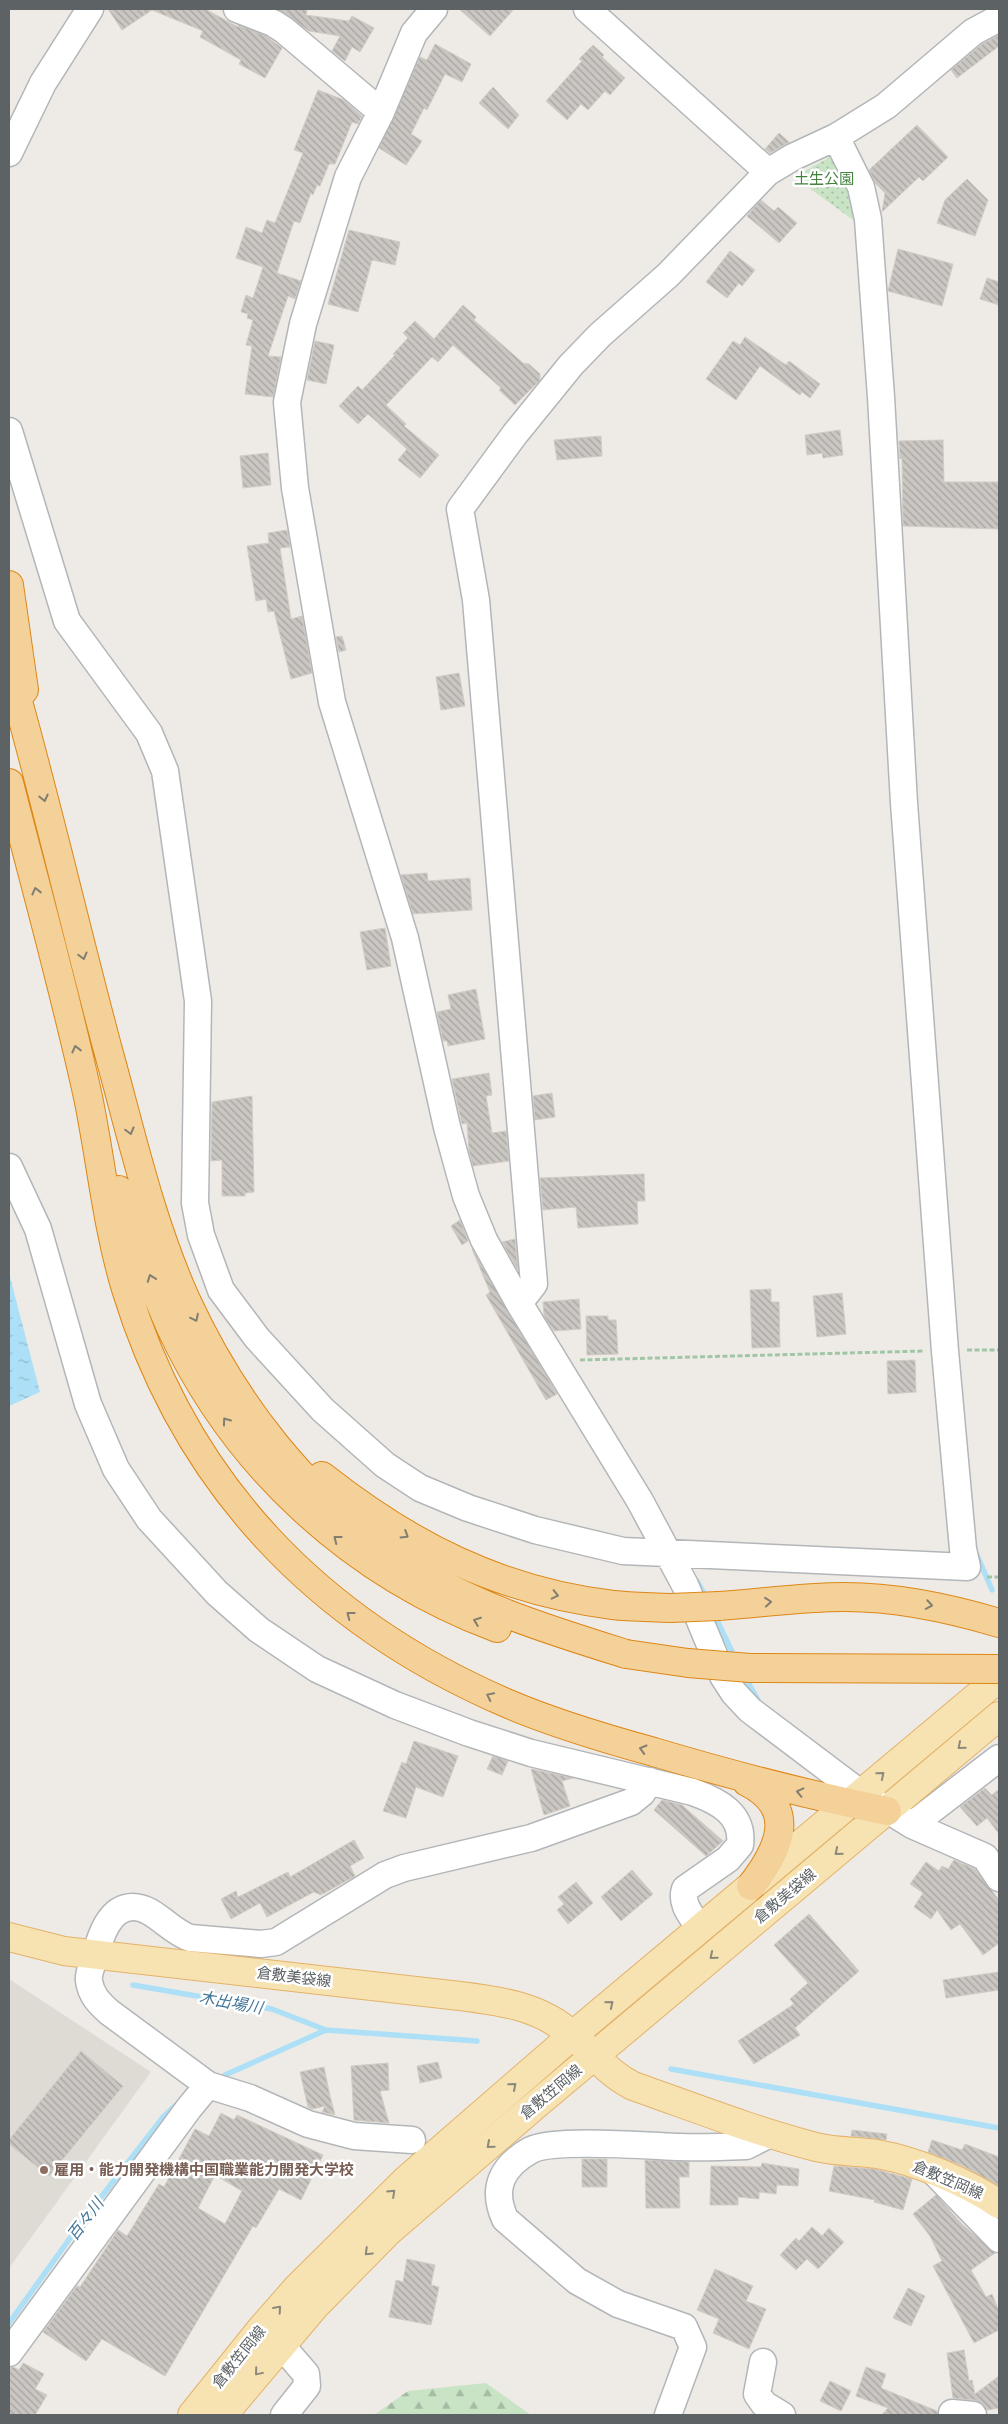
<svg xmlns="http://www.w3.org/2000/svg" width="1008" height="2424" viewBox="0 0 1008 2424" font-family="Overpass,'Noto Sans JP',sans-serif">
	<defs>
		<pattern id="forest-firs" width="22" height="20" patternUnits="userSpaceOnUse" patternTransform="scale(1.25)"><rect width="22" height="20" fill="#c9e3c5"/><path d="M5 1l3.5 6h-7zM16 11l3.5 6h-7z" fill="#a6bba4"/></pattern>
		<pattern id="park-dots" width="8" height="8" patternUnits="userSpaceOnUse" patternTransform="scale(1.25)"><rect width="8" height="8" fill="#c9e3c5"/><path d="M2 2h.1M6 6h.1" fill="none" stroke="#a6bba4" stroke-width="1.8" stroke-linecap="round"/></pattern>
		<pattern id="water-ripples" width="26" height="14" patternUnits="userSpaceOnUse" patternTransform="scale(1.25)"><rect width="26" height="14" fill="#ade0f7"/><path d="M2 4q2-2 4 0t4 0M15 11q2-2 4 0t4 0" fill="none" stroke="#90b9cc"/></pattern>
		<pattern id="building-back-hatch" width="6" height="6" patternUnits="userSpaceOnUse" patternTransform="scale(1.25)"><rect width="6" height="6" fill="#cac6c2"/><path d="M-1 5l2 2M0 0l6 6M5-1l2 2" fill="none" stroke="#a7a4a1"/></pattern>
	</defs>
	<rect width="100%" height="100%" fill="#eeebe6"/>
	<!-- education -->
	<path fill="#dedbd4" d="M9,1979L151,2072L9,2268Z"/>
	<!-- forest -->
	<path fill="url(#forest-firs)" d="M486,2383L531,2415H374L408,2391Z"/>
	<!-- park -->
	<path fill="url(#park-dots)" d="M830,157L854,195L860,225L794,177Z"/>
	<!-- water -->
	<path fill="url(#water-ripples)" d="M9,1273L40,1392L9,1406Z"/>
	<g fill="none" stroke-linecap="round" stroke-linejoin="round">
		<!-- stream -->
		<path stroke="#ade0f7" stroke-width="5.5" d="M977,1555L992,1590
			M697,1581L707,1599
			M714,1614L735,1658
			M744,1675L759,1702
			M133,1985L272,2009L326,2030L477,2041
			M671,2069L999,2128
			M225,2075L326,2030
			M9,2323L81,2223L164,2116L176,2105"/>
	</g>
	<!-- building -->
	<path fill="url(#building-back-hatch)" stroke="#d2ccc5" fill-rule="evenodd" d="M108,9H205L238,27V25L266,36L282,48L265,78L239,64L241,60L200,37L203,31L152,10L122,30Z
		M278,9H307L306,15L349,21L352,16L374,28L360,52L352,47L345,61L332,51L340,36L309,31Z
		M459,9H514L490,36Z
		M999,35V46L957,78L951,70L982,44Z
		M435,44L471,64L462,82L445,74L427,110L424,108L411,134L422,141L406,165L379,148L420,57L427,60Z
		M593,45L604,55L602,57L625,78L610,95L605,91L588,110L581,104L567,120L546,101L582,61L579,59Z
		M493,87L519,115L508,129L479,103Z
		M318,90L344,100L362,116L358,124L352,122L335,164H329L320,186L317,185L313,195L311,193L300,223L294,221L277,273L301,281L295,299L288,296L268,356L281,357L273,397L245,394L252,346L246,345L253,320L247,318L248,314L241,312L246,295L253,298L263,267L236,258L246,227L262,233L267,220L275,223L303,153L294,150Z
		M917,125L948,157L923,181L919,177L882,212L885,193L875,183L869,170Z
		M779,133L789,142L770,153L765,149Z
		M967,179L988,200L975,236L937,223L945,200Z
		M761,200L774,211L778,207L797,223L779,243L747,216Z
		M349,230L400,242L395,265L372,260L358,312L328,304Z
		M898,249L953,264L942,306L888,291Z
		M730,251L755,270L742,286L739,283L727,298L706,282Z
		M987,278L999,282V305L980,299Z
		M463,305L476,317L474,320L523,363L529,364L540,374V380L515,405L499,390L501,388L453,345L438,362L432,357L386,405L406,424L404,426L439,455L420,478L398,460L407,449L368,414L358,424L339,406L358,386L362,390L395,355L393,354L408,338L403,333L415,321L434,339Z
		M745,337L786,365L789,361L820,384L810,398L802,392L800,395L760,366L736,400L706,379L733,341L740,345Z
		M315,341L334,345L326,384L307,380Z
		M840,430L843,455L823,458L822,453L807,455L805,435Z
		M601,436L602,456L557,460L554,440Z
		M943,440L944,482H999V529L903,526L902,458L900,459L899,441Z
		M268,453L271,485L243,488L240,456Z
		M287,530L290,547L280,548L291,619L302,616L312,673L291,679L274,611L268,612L266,599L256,601L247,546L269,543L268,533Z
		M342,636L346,650L339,652L336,637Z
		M459,673L465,706L441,710L436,677Z
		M427,873L428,881L470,878L472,910L413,914L401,875Z
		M385,928L391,966L367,970L360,932Z
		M476,989L485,1039L448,1046L447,1041H443L437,1012L451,1009L448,995Z
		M489,1073L492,1095L486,1096L492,1133L506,1131L509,1161L473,1166L469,1151L467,1123L462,1124L452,1079Z
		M552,1093L555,1117L535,1120L533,1096Z
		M252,1096L254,1192L245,1193V1196H222V1160L211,1161L212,1102Z
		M644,1174L645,1201H637L638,1224L578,1228L576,1207L543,1210L540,1178Z
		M460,1220L468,1241L462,1245L451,1226Z
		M515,1239L518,1270L502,1242Z
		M472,1249L557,1394L546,1400L486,1295L490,1292Z
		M771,1289V1302H779L780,1347L752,1348L750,1290Z
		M842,1293L846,1334L817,1337L813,1296Z
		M579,1299L581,1329L554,1331L544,1316L543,1302Z
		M586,1316H608V1320H616L618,1354L587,1355Z
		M915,1360L916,1392L888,1394L887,1361Z
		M414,1741L458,1756L443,1797L416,1787L406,1818L383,1811L402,1762L406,1764Z
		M493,1756L508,1761L502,1775L487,1769Z
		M531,1769L573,1778L562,1781L570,1806L544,1815Z
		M985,1788L992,1795L999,1789V1834L987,1818L977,1826L960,1807Z
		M662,1800L682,1805L723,1841L706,1856L654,1810Z
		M354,1840L364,1858L350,1866L355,1876L321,1895L314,1892L267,1917L260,1903L231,1919L221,1899L236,1891L238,1897L288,1872L290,1877Z
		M954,1860L975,1869L999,1900V1943L983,1955L960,1924L951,1930L937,1910L931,1919L914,1907L923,1893L910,1884L926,1862L939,1871L942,1866L948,1869Z
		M632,1870L653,1894L621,1921L601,1897Z
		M576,1882L593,1903L568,1924L557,1910L564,1904L558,1897Z
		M809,1914L859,1971L795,2028L800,2035L754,2064L738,2041L794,2004L790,1999L808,1983L774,1945Z
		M999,1972V1990L946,1998L943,1980Z
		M81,2051L123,2086L49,2176L9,2144V2140Z
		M438,2062L442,2078L420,2083L417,2066Z
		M388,2063L389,2090L380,2091L389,2123L354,2120L351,2066Z
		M324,2067L330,2096L335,2115L322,2112L325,2106L312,2109L308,2107L300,2072Z
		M221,2113L234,2120L237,2115L323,2155L301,2200L279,2189L256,2228L253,2226L165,2376L102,2339L86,2361L43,2332L77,2286L80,2287L118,2230L127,2236L159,2184L164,2187L195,2129L209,2136ZM215,2175L242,2191L225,2224L198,2208Z
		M852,2130L887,2134L886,2140L851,2136Z
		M932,2140L962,2150L965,2144L999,2157V2186L963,2166L928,2152Z
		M582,2159H607V2187H582Z
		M645,2160L689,2162V2177H679L680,2208H646Z
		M762,2163L799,2169L798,2186L777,2185L776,2194L759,2192V2199L738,2197V2205H710L711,2166L761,2167Z
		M834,2166L874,2169L912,2179L903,2210L874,2202L875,2200L829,2191Z
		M936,2195L962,2224L995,2253L971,2270L986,2297L992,2294L999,2311V2330L974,2343L933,2266L942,2261L930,2236L913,2214Z
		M812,2227L822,2236L829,2228L844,2242L818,2269L807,2259L796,2270L780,2255L796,2238L799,2241Z
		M407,2259L435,2265L431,2285L439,2287L431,2325L389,2317L396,2280L403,2282Z
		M715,2269L753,2286L746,2301L766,2309L749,2349L713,2333L719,2319L697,2310Z
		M908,2288L925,2296L911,2326L893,2318Z
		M964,2350L969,2381L972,2380L975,2394L999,2376V2408L987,2410L982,2403L975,2400L953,2398L947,2353Z
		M23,2363L44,2374L35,2389L47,2395L35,2415H9V2368L13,2367L19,2370Z
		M866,2367L886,2374L881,2388L937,2411L938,2415H882L888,2408L856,2396Z
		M830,2381L851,2391L841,2411L820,2401Z"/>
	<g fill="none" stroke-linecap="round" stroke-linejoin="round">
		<!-- minor casing -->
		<g stroke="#b3b6b9" stroke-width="29">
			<path id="minor" d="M237,9L273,23L284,30L381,112
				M434,9L414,33L381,112L348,177L303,324L287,402L295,488L332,702L405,938L447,1127L466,1196L484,1240L519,1303L640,1501L685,1585L723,1676L734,1693L750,1710L860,1793L912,1825L985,1857L999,1878
				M587,9L768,172L793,157L836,137L886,106L973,32L999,18
				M9,153L43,83L90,9
				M9,431L67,621L149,733L165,771L198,1001L195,1203L201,1235L221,1290L257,1338L323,1410L385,1465L420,1488L468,1508L535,1530L623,1551L967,1567L963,1549L945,1351L904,803L881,397L868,219L861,187L836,137
				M9,1167L38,1229L88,1404L116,1469L149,1519L217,1593L259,1630L317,1669L395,1705L469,1733L531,1753L693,1792C718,1801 744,1814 740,1845L728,1859L685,1889C680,1904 692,1916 700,1929
				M519,1303L534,1284L476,600L460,509L515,434L571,365L600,335L668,275L768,172
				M912,1825L999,1758
				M412,2140L354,2136L308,2124L250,2098L208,2085L109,2012C99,2003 91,1995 89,1981C88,1975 91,1968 93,1962C99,1942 107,1907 133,1907C154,1907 169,1931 190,1938L261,1944L276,1942L385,1875L404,1868L531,1838L631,1802L642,1793L650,1781
				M933,2171L999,2239
				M281,2345L306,2374L307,2386L284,2415
				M9,2353L189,2108L208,2085
				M763,2362L757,2394L764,2404L782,2415
				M952,2413L973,2415
				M668,2415L693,2347L684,2327L618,2304L577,2281L505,2219C491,2188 502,2166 531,2150C554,2138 650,2146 680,2147C702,2148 724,2147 746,2146L770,2134"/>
		</g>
		<!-- major casing -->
		<g stroke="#e4b269" stroke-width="30">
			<path id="major" d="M9,1937L64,1951L460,1996C500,2001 540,2006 571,2034C593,2052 607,2073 633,2086C693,2107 754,2131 816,2147C836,2152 857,2151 877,2154C917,2161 966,2182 999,2204
				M192,2415L261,2329L297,2288L407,2179L573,2035L999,1678
				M223,2415L315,2306L388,2232L538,2103L999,1716"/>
		</g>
		<!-- highway casing -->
		<g stroke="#dd8717" stroke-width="30">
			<path id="highway" d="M9,585L24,690
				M9,669C45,795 74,923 108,1050C131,1133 150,1220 186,1300C234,1404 306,1497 402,1561C470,1606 549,1630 626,1654
				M9,783C36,888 65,992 88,1097C101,1160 107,1227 126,1289C186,1485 318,1621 504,1702C552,1723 603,1738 654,1752C731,1775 808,1795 887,1811
				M119,1190C135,1236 151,1283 171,1328C236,1468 353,1574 497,1628
				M322,1476C411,1546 499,1591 613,1605C631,1607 651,1607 670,1608
				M719,1606C761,1603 803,1597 845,1597C898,1597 949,1608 999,1623
				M747,1782C800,1809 778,1851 751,1886"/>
		</g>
		<!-- path -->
		<path stroke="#a0c6a6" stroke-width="3" stroke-dasharray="5 2.5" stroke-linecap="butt" d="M967,1350H999
			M580,1360L924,1351
			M987,1577H999"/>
		<!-- minor -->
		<use href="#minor" stroke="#fff" stroke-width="26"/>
		<!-- major -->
		<use href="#major" stroke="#f7e3b2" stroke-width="28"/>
		<!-- highway -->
		<use href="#highway" stroke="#f3d198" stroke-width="28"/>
		<!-- highway-bridge casing -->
		<g stroke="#dd8717" stroke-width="30" stroke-linecap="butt">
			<path id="highway-bridge" d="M670,1608L719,1606
				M626,1654L688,1663L750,1668L999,1669"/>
		</g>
		<!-- highway-bridge -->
		<use href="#highway-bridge" stroke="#f3d198" stroke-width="28"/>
	</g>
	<!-- one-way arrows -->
	<defs><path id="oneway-chevron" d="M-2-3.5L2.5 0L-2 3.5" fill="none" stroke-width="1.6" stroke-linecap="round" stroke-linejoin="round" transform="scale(1.25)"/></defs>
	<g stroke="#827e72">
		<use href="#oneway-chevron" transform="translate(44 798) rotate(77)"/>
		<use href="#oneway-chevron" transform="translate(36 891) rotate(-104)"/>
		<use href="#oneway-chevron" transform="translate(83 956) rotate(75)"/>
		<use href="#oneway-chevron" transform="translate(76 1049) rotate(-104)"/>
		<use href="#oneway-chevron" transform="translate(130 1131) rotate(75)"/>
		<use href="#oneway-chevron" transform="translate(151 1278) rotate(-110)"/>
		<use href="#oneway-chevron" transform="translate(195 1318) rotate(64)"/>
		<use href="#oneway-chevron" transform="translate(226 1421) rotate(-126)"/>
		<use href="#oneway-chevron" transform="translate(405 1535) rotate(32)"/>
		<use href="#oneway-chevron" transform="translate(337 1539) rotate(-142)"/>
		<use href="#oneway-chevron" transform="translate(555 1595) rotate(13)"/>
		<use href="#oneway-chevron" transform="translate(768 1602) rotate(-5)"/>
		<use href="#oneway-chevron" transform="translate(929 1605) rotate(10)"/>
		<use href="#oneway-chevron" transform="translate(350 1615) rotate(-142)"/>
		<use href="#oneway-chevron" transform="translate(477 1621) rotate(-159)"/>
		<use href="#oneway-chevron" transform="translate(490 1696) rotate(-154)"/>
		<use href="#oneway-chevron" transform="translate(643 1749) rotate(-164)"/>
		<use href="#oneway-chevron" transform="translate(800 1792) rotate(-167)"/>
	</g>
	<g stroke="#8b897c">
		<use href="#oneway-chevron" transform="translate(961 1746) rotate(139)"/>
		<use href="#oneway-chevron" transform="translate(881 1775) rotate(-40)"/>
		<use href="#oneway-chevron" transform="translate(838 1852) rotate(140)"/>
		<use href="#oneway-chevron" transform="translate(713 1956) rotate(140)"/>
		<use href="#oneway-chevron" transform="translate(610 2004) rotate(-40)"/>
		<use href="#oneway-chevron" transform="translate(513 2086) rotate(-41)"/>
		<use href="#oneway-chevron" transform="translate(490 2145) rotate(139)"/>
		<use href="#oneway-chevron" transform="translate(392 2193) rotate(-43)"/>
		<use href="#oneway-chevron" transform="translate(368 2252) rotate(136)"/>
		<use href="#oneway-chevron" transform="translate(278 2309) rotate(-49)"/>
		<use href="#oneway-chevron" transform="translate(258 2372) rotate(130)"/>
	</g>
	<!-- markers -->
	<circle fill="#8d6e63" stroke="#fff" stroke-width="2" cx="44" cy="2170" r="5"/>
	<g text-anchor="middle" stroke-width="5" stroke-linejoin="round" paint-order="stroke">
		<!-- park labels -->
		<g font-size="15" fill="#44833e" stroke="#fff">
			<text x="824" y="184">土生公園</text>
		</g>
		<!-- street labels -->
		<g font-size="15" fill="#5d6265" stroke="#fff">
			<text transform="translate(785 1896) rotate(-40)" y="5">倉敷美袋線</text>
			<text transform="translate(294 1977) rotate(7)" y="5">倉敷美袋線</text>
			<text transform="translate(551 2092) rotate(-40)" y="5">倉敷笠岡線</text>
			<text transform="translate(948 2180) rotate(23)" y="5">倉敷笠岡線</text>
			<text transform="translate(239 2357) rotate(-51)" y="5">倉敷笠岡線</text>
		</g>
		<!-- education labels -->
		<g font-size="15" font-weight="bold" fill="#785e54" stroke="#fff" text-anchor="start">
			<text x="54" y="2175">雇用・能力開発機構中国職業能力開発大学校</text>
		</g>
		<!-- water labels -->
		<g font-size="16" font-style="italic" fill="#457797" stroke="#fff">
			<text transform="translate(231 2002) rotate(10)" y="6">木出場川</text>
			<text transform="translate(85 2219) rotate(-53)" y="6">百々川</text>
		</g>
	</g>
	<!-- border -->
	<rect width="1008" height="2424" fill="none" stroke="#5d6265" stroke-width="20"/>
</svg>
